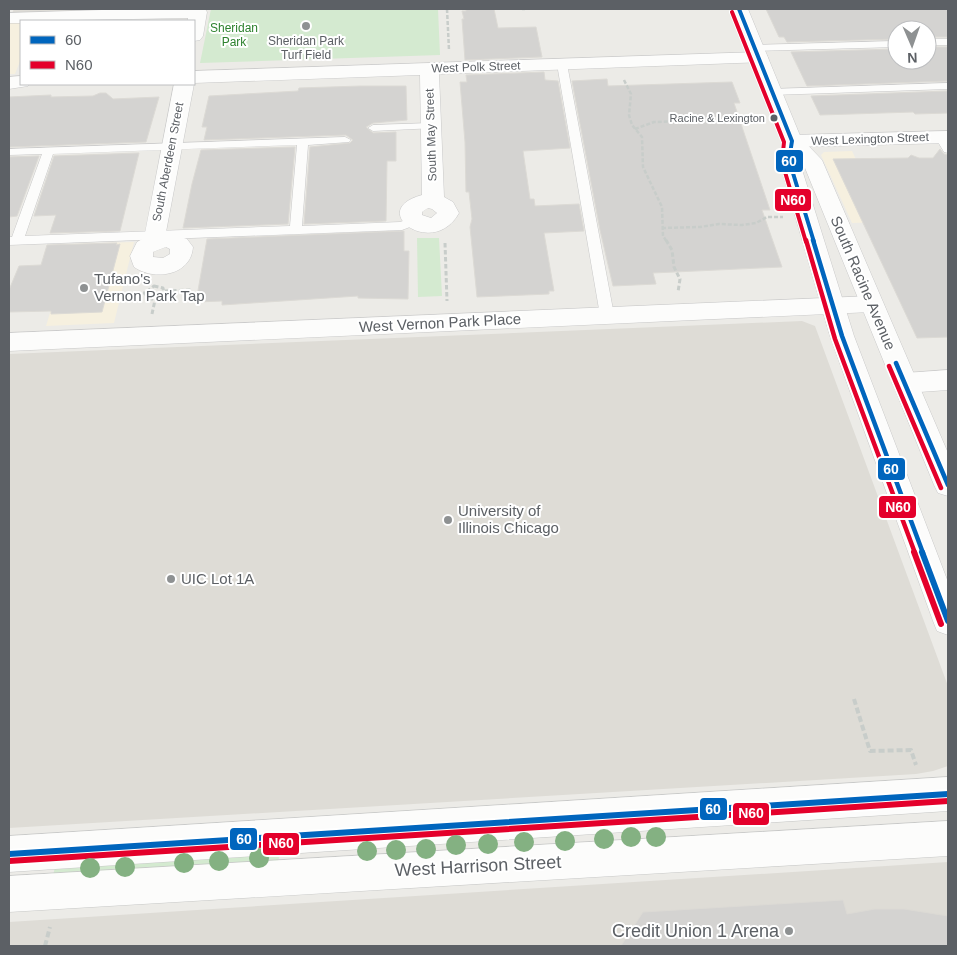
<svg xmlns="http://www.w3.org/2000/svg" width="957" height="955" viewBox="0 0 957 955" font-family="Helvetica,sans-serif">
	<rect width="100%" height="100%" fill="#ecebe7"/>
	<!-- commercial -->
	<path fill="#f6f0df" d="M11,22H21V59L15,74H9V26Z
		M852,151L886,222L852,223L821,155L824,152Z
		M134,242L114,323L46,326L71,244Z"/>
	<!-- education -->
	<path fill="#dedcd6" d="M14,9H168L12,13Z
		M802,321L815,326L948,686V766L933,771L916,774L9,828V354Z
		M948,862V946H9V922Z"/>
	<!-- green -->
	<path fill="#d4ead0" d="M211,9H438L440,55L200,63Z
		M417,238H439L442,296L418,297Z
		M278,853L279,858L277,864L52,881L56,862Z"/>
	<!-- building -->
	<path fill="#d4d3d1" stroke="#dcdad5" d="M466,9H494L498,28L536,27L542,57L465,60L462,19H464L462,11H466Z
		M766,9H948V37H927V30H897V39L787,42L784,37H779Z
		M927,47H948V81L807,86L791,52L897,49V60H927Z
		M544,72L545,80L558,81L570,148L523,151L530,199H534L535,206L579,204L584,231L544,233L554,291H549V294L477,297L470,227L472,219L469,192H466L465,142L460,82H467L466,75Z
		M607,79L608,86L732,82L740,103H734L770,210H762L782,267L653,273L656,284L613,286L600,230L572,81Z
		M361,86H406L407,120L373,123L366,127L373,133L396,132V161H387L386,221L304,224L310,147L350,143L353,140L346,135L204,140L207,127H202L209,96L298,91L299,88Z
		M948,91V113L915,114L913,112L820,115L811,96Z
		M100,93H106L113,99L159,97L146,142L9,147V97L51,95V97L93,96Z
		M295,147L288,224L183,228L192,184L201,150Z
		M940,149L944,154L948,155V337L917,338L833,159L908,158L911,155L919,158H933Z
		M139,153L120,231L50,233L56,215L34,216L54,156Z
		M39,156L17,216L9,217V157Z
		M404,231V251H409L408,299L358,298V296L222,305V301L196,302L207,239Z
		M117,243L116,245L120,244L102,312L51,314V311L9,312V290L19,266L41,265L47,245Z
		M843,900L847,914L875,909H904L948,916V946H621L643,912Z"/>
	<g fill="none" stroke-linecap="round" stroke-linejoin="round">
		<!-- service casing -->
		<g stroke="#c9c9c9" stroke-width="1">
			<path id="service" d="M927,39H948V45H927Z
				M897,41V47L755,51L750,48L755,45Z
				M562,61L567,64L614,315L612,318H602L600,315L557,64Z
				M948,83V89L772,95L767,92L772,89Z
				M431,123L435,124L436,126L435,128L373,131L368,128L373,125Z
				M941,134L945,135L948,140V153L944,152L935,137Z
				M345,137L351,140L349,142L308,145L302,226L400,222L414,217L418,218L420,221L418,224L402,230L9,245V237H12L42,154L9,155V149ZM297,145L290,226L25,236L53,154Z"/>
		</g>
		<!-- minor casing -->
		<g stroke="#c9c9c9" stroke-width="1">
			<path id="minor" d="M133,9H205L207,12L203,36L200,40L194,41V21H188V18L21,21V23H9V13Z
				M759,52L766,54L768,58L766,62L439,74L444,197L453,202L459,213C433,260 365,210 422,195L420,75L194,83V71ZM428,208L432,209L437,213L431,218L422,215V212Z
				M21,76V84H29L28,86L9,89V77Z
				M174,84H194L166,232L187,239L193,247C191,276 154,281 134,267L130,256L137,242L144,238ZM166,247L170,249V254L163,258L153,257V252Z
				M948,131V143L792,147L785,145L782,141L785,137L792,135Z
				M871,296L879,298L883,304L879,310L871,312L9,351V333Z
				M948,370V390L905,393L896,390L892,383L896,376L905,373Z"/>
		</g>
		<!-- tertiary casing -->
		<g stroke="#c9c9c9" stroke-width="1">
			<path id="tertiary" d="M730,9H748L801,138L822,160L948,453V496L938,493L934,485L803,163L799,160L854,336L948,582V635L937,631L933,621L830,336L779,160L782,141Z"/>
		</g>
		<!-- secondary casing -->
		<g stroke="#c7c8c7" stroke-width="1">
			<path id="secondary" d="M948,777V811L9,872V836Z
				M948,821V856L9,912V876Z"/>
		</g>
		<!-- path-far2 -->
		<path stroke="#c8cdca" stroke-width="2.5" stroke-dasharray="4 2" stroke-linecap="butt" d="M447,9L449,50
			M522,9H525
			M624,80L631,94L629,115L632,125L642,137L643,167L662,207L663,236L667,242
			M635,129L654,122L760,119
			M662,228L700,227L719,224L742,225L756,223L767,217H783"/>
		<!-- path-far1 -->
		<path stroke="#c8cdca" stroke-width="3" stroke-dasharray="4.5 2.5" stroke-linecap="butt" d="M666,240L672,250L674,267L680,279L678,292
			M445,243L447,301
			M154,286L163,288L164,294L158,299H148L145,293Z
			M165,291L192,290
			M115,294L145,293
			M152,314L155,300"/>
		<!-- path -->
		<path stroke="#c8cdca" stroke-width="4" stroke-dasharray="6 3" stroke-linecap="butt" d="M854,699L870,751L911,750L916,765
			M45,946L50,927"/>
		<!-- service -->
		<use href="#service" fill="#fcfcfb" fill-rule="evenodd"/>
		<!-- minor -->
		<use href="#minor" fill="#fcfcfb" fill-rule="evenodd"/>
		<!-- tertiary -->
		<use href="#tertiary" fill="#fcfcfb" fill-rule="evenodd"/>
		<!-- secondary -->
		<use href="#secondary" fill="#fcfcfb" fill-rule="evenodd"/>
		<!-- bus-1-far2 casing -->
		<g stroke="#fff" stroke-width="6">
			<path id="bus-1-far2" d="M739,9L792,141L789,160L814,242"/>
		</g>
		<!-- bus-1-far1 casing -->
		<g stroke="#fff" stroke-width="8">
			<path id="bus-1-far1" d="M813,240L842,336L923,553
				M896,363L948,485"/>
		</g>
		<!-- bus-1 casing -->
		<g stroke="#fff" stroke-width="10">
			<path id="bus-1" d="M922,552L948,621
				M9,854L948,794"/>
		</g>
		<!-- bus-2-far2 casing -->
		<g stroke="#fff" stroke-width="6">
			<path id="bus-2-far2" d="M732,12L784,142L782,162L806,242"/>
		</g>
		<!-- bus-2-far1 casing -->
		<g stroke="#fff" stroke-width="8">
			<path id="bus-2-far1" d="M806,240L835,339L915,553
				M889,366L941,488"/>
		</g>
		<!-- bus-2 casing -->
		<g stroke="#fff" stroke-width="10">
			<path id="bus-2" d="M914,552L941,624
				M9,861L948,801"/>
		</g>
		<!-- bus-1-far2 -->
		<use href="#bus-1-far2" stroke="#0065bd" stroke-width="4"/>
		<!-- bus-1-far1 -->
		<use href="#bus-1-far1" stroke="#0065bd" stroke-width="4.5"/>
		<!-- bus-1 -->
		<use href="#bus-1" stroke="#0065bd" stroke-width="6"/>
		<!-- bus-2-far2 -->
		<use href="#bus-2-far2" stroke="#e4002b" stroke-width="4"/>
		<!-- bus-2-far1 -->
		<use href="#bus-2-far1" stroke="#e4002b" stroke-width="4.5"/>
		<!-- bus-2 -->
		<use href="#bus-2" stroke="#e4002b" stroke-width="6"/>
	</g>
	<!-- trees -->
	<g fill="#84b182">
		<circle cx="631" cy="837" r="10"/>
		<circle cx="656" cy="837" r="10"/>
		<circle cx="604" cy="839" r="10"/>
		<circle cx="565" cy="841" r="10"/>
		<circle cx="524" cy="842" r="10"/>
		<circle cx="488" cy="844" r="10"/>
		<circle cx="456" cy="845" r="10"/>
		<circle cx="426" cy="849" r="10"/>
		<circle cx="396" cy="850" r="10"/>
		<circle cx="367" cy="851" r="10"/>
		<circle cx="259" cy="858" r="10"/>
		<circle cx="219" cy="861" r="10"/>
		<circle cx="184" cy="863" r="10"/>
		<circle cx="125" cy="867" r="10"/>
		<circle cx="90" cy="868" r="10"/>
	</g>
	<!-- markers -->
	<g fill="#8e9192" stroke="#fff" stroke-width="2">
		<circle cx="306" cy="26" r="5"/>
		<circle cx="84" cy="288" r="5"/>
		<circle cx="448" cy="520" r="5"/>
		<circle cx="171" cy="579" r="5"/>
		<circle cx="789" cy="931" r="5"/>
	</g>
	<circle fill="#5c6065" stroke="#fff" stroke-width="2" cx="774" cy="118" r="4.5"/>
	<g text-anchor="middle" stroke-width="4" stroke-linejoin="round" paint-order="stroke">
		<!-- far-bus labels -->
		<g font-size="11" fill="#5c6065" stroke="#fff" text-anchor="end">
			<text x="765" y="122">Racine &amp; Lexington</text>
		</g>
		<!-- far-park labels -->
		<g font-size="12" fill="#2e822f" stroke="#fff">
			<text x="234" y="32">Sheridan<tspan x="234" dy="14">Park</tspan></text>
		</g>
		<!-- far-poi labels -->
		<g font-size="12" fill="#5c6065" stroke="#fff">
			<text x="306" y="45">Sheridan Park<tspan x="306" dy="14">Turf Field</tspan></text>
		</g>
		<!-- far-street labels -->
		<g font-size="12" fill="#5c6065" stroke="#fff">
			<text transform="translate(476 67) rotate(-2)" y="4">West Polk Street</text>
			<text transform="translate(431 135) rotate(-92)" y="4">South May Street</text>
			<text transform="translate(870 139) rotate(-2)" y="4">West Lexington Street</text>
			<text transform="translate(168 162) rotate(-79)" y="4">South Aberdeen Street</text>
		</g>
		<!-- poi labels -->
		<g font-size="15" fill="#5c6065" stroke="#fff" text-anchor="start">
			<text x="94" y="284">Tufano's<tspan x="94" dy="17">Vernon Park Tap</tspan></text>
			<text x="458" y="516">University of<tspan x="458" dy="17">Illinois Chicago</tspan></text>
			<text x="181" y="584">UIC Lot 1A</text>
		</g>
		<!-- street labels -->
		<g font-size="15" fill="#5c6065" stroke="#fff">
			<text transform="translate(863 283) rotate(67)" y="5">South Racine Avenue</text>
			<text transform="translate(440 323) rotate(-3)" y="5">West Vernon Park Place</text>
		</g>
		<!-- near-street labels -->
		<g font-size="18" fill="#5c6065" stroke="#fff">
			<text transform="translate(478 866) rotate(-3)" y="6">West Harrison Street</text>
		</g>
		<!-- near-poi labels -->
		<g font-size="18" fill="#5c6065" stroke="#fff" text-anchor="end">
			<text x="779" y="937">Credit Union 1 Arena</text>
		</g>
	</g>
	<g stroke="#fff" stroke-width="2">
		<rect x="775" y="149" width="29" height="24" rx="5" fill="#0065bd"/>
		<rect x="774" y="188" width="38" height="24" rx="5" fill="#e4002b"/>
		<rect x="877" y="457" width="29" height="24" rx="5" fill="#0065bd"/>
		<rect x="878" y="495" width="39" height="24" rx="5" fill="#e4002b"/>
		<rect x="699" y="797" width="29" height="24" rx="5" fill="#0065bd"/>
		<rect x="732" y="802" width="38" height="24" rx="5" fill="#e4002b"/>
		<rect x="229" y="827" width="29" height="24" rx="5" fill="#0065bd"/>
		<rect x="262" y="832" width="38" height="24" rx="5" fill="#e4002b"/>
	</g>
	<g font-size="14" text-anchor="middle" font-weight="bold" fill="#fff">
		<text x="789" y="166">60</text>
		<text x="793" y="205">N60</text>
		<text x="891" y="474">60</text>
		<text x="898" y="512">N60</text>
		<text x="713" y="814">60</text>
		<text x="751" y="818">N60</text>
		<text x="244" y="844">60</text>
		<text x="281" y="848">N60</text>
	</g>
	<!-- border -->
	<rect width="957" height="955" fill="none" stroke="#5c6065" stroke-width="20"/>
	<!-- legend -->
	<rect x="20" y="20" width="175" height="65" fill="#ffffff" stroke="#bebfc1"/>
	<rect x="30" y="36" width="25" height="8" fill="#0065bd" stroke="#bebfc1"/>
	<text x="65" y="45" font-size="15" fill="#5c6065">60</text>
	<rect x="30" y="61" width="25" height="8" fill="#e4002b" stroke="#bebfc1"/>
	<text x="65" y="70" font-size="15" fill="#5c6065">N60</text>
	<!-- north arrow -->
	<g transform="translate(912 45) rotate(178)"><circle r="24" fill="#ffffff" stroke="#bebfc1"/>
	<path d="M0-4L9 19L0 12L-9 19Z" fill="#8e9192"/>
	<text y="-8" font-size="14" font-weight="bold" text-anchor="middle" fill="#5c6065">N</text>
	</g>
</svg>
